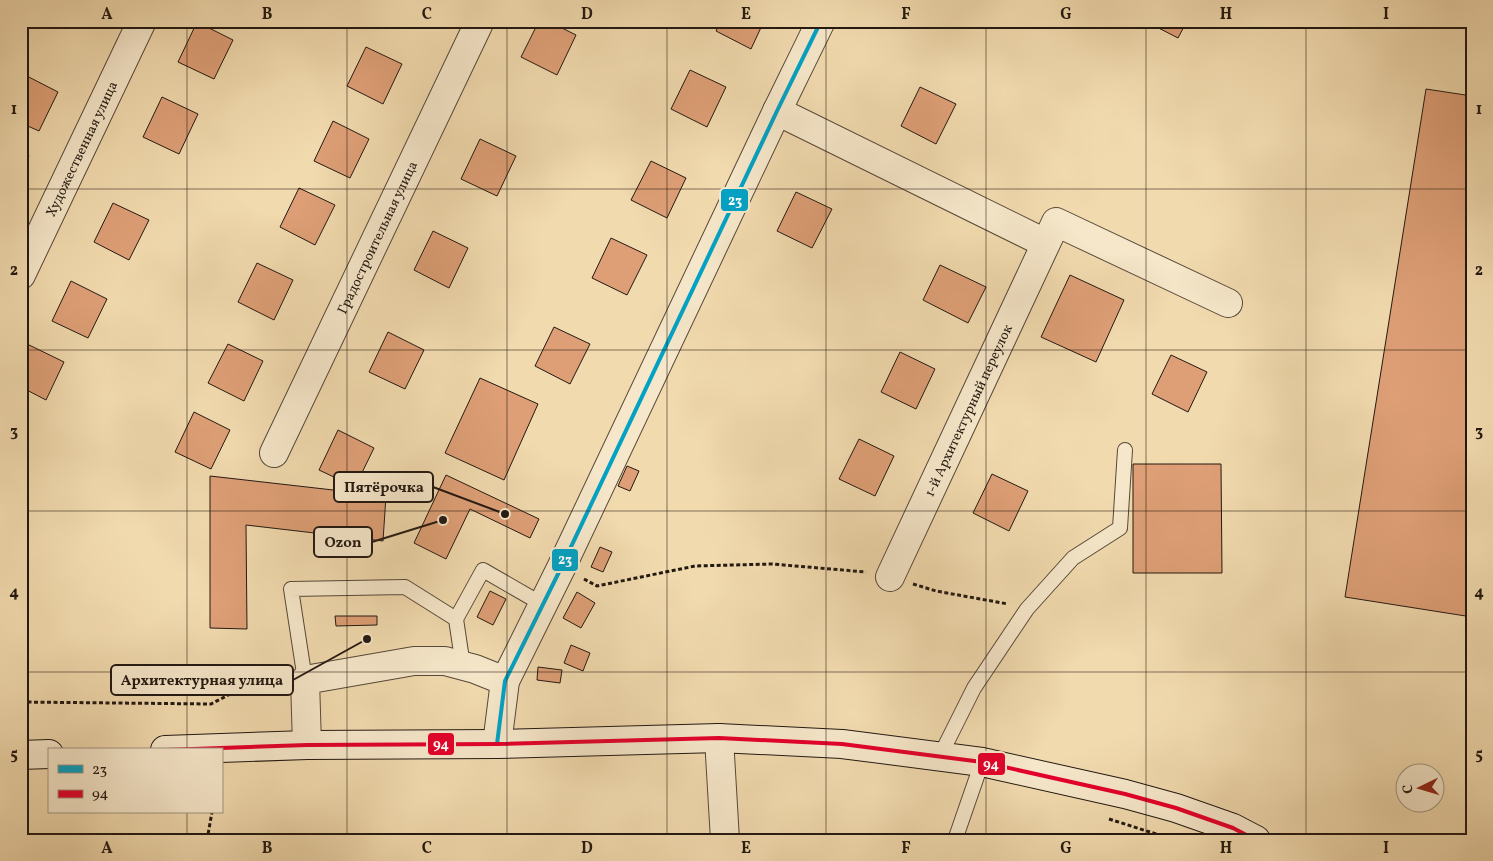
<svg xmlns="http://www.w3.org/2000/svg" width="1493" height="861" viewBox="0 0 1493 861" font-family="Vollkorn,serif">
	<rect width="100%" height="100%" fill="#f1daae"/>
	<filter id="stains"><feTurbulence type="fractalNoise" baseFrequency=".004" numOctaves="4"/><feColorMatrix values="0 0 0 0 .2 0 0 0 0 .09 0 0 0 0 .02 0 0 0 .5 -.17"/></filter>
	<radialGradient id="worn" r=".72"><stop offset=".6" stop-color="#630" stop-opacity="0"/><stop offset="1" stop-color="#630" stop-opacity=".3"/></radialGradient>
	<!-- building -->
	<path fill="#de9f76" stroke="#231811" d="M539,21H548L576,35L557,75L521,57Z
		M720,21H764L751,49L716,31Z
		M1145,21H1187L1178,38Z
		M197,22L233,40L214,79L178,62Z
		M366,47L402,64L383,104L347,86Z
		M690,70L726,87L707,127L671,109Z
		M23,74L58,92L39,131L21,123V77Z
		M920,87L956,104L936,144L901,126Z
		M1426,89L1472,96V617L1345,597Z
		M162,97L198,114L179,154L143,137Z
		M333,121L369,139L350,178L314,161Z
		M480,139L516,156L497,196L461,179Z
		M21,152L29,156L21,171Z
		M651,161L686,178L667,218L631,200Z
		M299,188L335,205L315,245L280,227Z
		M796,192L832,209L812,248L777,231Z
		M113,203L149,220L129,260L94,242Z
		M433,231L468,248L449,288L414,270Z
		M611,238L647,255L627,295L592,278Z
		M257,263L293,280L274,320L238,302Z
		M940,265L986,287L968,323L923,300Z
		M1070,275L1124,300L1096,362L1041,337Z
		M71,281L107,299L88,338L52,321Z
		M554,327L590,344L570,384L535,366Z
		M388,332L424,350L405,389L369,372Z
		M27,344L64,362L46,400L21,387V356Z
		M228,344L263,361L244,401L208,383Z
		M900,352L935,369L916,409L881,392Z
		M1171,355L1207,372L1188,412L1152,394Z
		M480,378L538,404L504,480L445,453Z
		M194,412L230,430L211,469L175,452Z
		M338,430L374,448L355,487L319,470Z
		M859,439L894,456L875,496L839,479Z
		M1133,464H1221L1222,573H1133Z
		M627,466L639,471L630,491L618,486Z
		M992,474L1028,491L1009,531L973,513Z
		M446,475L539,519L530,538L470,509L446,559L414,543Z
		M210,476L386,496L383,541L246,525L247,629L210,628Z
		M600,547L612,552L603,572L591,567Z
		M490,591L506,599L493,625L477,617Z
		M577,592L595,603L581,628L563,618Z
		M335,616H377V625L336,626Z
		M571,645L590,653L583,671L564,663Z
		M538,667L562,670L560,683L537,680Z"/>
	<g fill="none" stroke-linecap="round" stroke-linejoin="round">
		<!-- lane casing -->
		<g stroke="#564838" stroke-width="16">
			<path id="lane" d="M456,619L463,666
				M305,680L291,589L405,587L456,619L483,570L542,604
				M940,756L974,688L1027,609L1073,558L1120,528L1125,450
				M955,840L982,762"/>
		</g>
		<!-- street casing -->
		<g stroke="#564838" stroke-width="30">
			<g id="street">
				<path d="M777,111L1045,243"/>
				<path id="s1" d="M21,275L142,21"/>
				<path id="s2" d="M274,453L480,21"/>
				<path id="s3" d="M890,577L1056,222L1228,303"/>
				<path d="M719,738L725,840"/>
				<path d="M497,744L505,681L561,568L777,111L821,21"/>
				<path d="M307,745L305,680L414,661H445L475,669L505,681"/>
			</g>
		</g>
		<!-- secondary casing -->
		<g stroke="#231811" stroke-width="30">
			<path id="secondary" d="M165,750L307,745L497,744L719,738L842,744L982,762L1125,794L1176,808L1233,828L1256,840
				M21,755L49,754"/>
		</g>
		<!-- path -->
		<path stroke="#231811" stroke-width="3" stroke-dasharray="4 2.5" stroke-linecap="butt" d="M584,579L597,586L695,566L772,564L866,572
			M913,584L936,591L1008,604
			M21,702L211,704L267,675L282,677
			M1109,819L1175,840
			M207,840L212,812"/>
		<!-- lane -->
		<use href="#lane" stroke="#f6e7ca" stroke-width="14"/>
		<!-- street -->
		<use href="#street" stroke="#f6e7ca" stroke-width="28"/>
		<!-- secondary -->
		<use href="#secondary" stroke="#f6e7ca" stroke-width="28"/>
		<!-- bus-1 casing -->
		<g stroke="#f6e7ca" stroke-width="8">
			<path id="bus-1" d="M497,744L505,681L561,568L777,111L821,21"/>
		</g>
		<!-- bus-2 casing -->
		<g stroke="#f6e7ca" stroke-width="8">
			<path id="bus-2" d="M165,750L307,745L497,744L719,738L842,744L982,762L1125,794L1176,808L1233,828L1256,840"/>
		</g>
		<!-- bus-1 -->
		<use href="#bus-1" stroke="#02a2c5" stroke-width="4"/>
		<!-- bus-2 -->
		<use href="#bus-2" stroke="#e4002b" stroke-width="4"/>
	</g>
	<!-- grid -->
	<path fill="none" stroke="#231811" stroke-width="1" stroke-opacity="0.55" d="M187,21V750M347,21V840M507,21V840M667,21V840M826,21V840M986,21V840M1146,21V840M1306,21V840M21,189H1472M21,350H1472M21,511H1472M21,672H1472M187,812V840"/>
	<g text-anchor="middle" stroke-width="5" stroke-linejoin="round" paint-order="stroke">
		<!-- street labels -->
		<g font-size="14" fill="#231811" stroke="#f6e7ca">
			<text dy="5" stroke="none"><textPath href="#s1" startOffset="140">Художественная улица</textPath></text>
			<text dy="5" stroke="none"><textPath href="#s2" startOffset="239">Градостроительная улица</textPath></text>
			<text dy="5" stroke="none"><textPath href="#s3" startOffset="184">1-й Архитектурный переулок</textPath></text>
		</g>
	</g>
	<!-- callouts -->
	<path fill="none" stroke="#231811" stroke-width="2" d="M505 514L433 487M443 520L372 542M367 639L293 680"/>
	<g fill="#231811" stroke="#f6e7ca" stroke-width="2">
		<circle cx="505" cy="514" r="5"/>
		<circle cx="443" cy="520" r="5"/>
		<circle cx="367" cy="639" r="5"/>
	</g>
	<g fill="#f6e7ca" stroke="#231811" stroke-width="2">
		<rect x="334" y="472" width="99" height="30" rx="5"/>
		<rect x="314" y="527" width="58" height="30" rx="5"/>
		<rect x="111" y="665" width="182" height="30" rx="5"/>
	</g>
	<g font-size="15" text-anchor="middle" font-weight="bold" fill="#231811">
		<text x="384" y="492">Пятёрочка</text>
		<text x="343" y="547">Ozon</text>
		<text x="202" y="685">Архитектурная улица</text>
	</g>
	<g stroke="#f6e7ca" stroke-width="2">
		<rect x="720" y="188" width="29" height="24" rx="5" fill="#02a2c5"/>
		<rect x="551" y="548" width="28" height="24" rx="5" fill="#02a2c5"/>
		<rect x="427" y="732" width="28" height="24" rx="5" fill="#e4002b"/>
		<rect x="977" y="752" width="29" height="24" rx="5" fill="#e4002b"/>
	</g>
	<g font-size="14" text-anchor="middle" font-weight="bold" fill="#fff">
		<text x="735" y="205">23</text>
		<text x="565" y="564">23</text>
		<text x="441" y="749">94</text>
		<text x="991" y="769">94</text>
	</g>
	<!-- margin -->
	<rect width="1493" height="861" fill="none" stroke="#f1daae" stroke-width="55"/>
	<!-- legend -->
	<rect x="48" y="748" width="175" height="65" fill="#f6e7ca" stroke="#a29480"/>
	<rect x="58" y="765" width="25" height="8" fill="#02a2c5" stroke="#a29480"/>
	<text x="92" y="774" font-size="15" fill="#231811">23</text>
	<rect x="58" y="790" width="25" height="8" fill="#e4002b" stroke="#a29480"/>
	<text x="92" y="798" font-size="15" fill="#231811">94</text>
	<!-- north arrow -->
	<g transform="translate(1420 788) rotate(265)"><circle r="24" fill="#f6e7ca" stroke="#a29480"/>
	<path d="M0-4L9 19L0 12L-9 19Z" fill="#8f2418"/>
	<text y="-8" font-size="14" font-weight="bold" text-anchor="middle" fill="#231811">С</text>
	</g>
	<rect x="28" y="28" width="1438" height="806" fill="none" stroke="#231811" stroke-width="2"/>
	<g font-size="16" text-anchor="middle" font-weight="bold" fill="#231811">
		<text x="107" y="19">A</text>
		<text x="267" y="19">B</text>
		<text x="427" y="19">C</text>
		<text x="587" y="19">D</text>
		<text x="746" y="19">E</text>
		<text x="906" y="19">F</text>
		<text x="1066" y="19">G</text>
		<text x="1226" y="19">H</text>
		<text x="1386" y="19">I</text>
		<text x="14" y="114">1</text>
		<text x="1479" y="114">1</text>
		<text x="14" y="275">2</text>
		<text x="1479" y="275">2</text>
		<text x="14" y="436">3</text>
		<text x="1479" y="436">3</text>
		<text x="14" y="597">4</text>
		<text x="1479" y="597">4</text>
		<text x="14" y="759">5</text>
		<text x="1479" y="759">5</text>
		<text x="107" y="853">A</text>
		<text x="267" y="853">B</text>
		<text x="427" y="853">C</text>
		<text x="587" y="853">D</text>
		<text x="746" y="853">E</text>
		<text x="906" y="853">F</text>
		<text x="1066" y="853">G</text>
		<text x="1226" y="853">H</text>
		<text x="1386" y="853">I</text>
	</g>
	<rect width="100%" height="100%" filter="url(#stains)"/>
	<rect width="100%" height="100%" fill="url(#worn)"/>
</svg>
